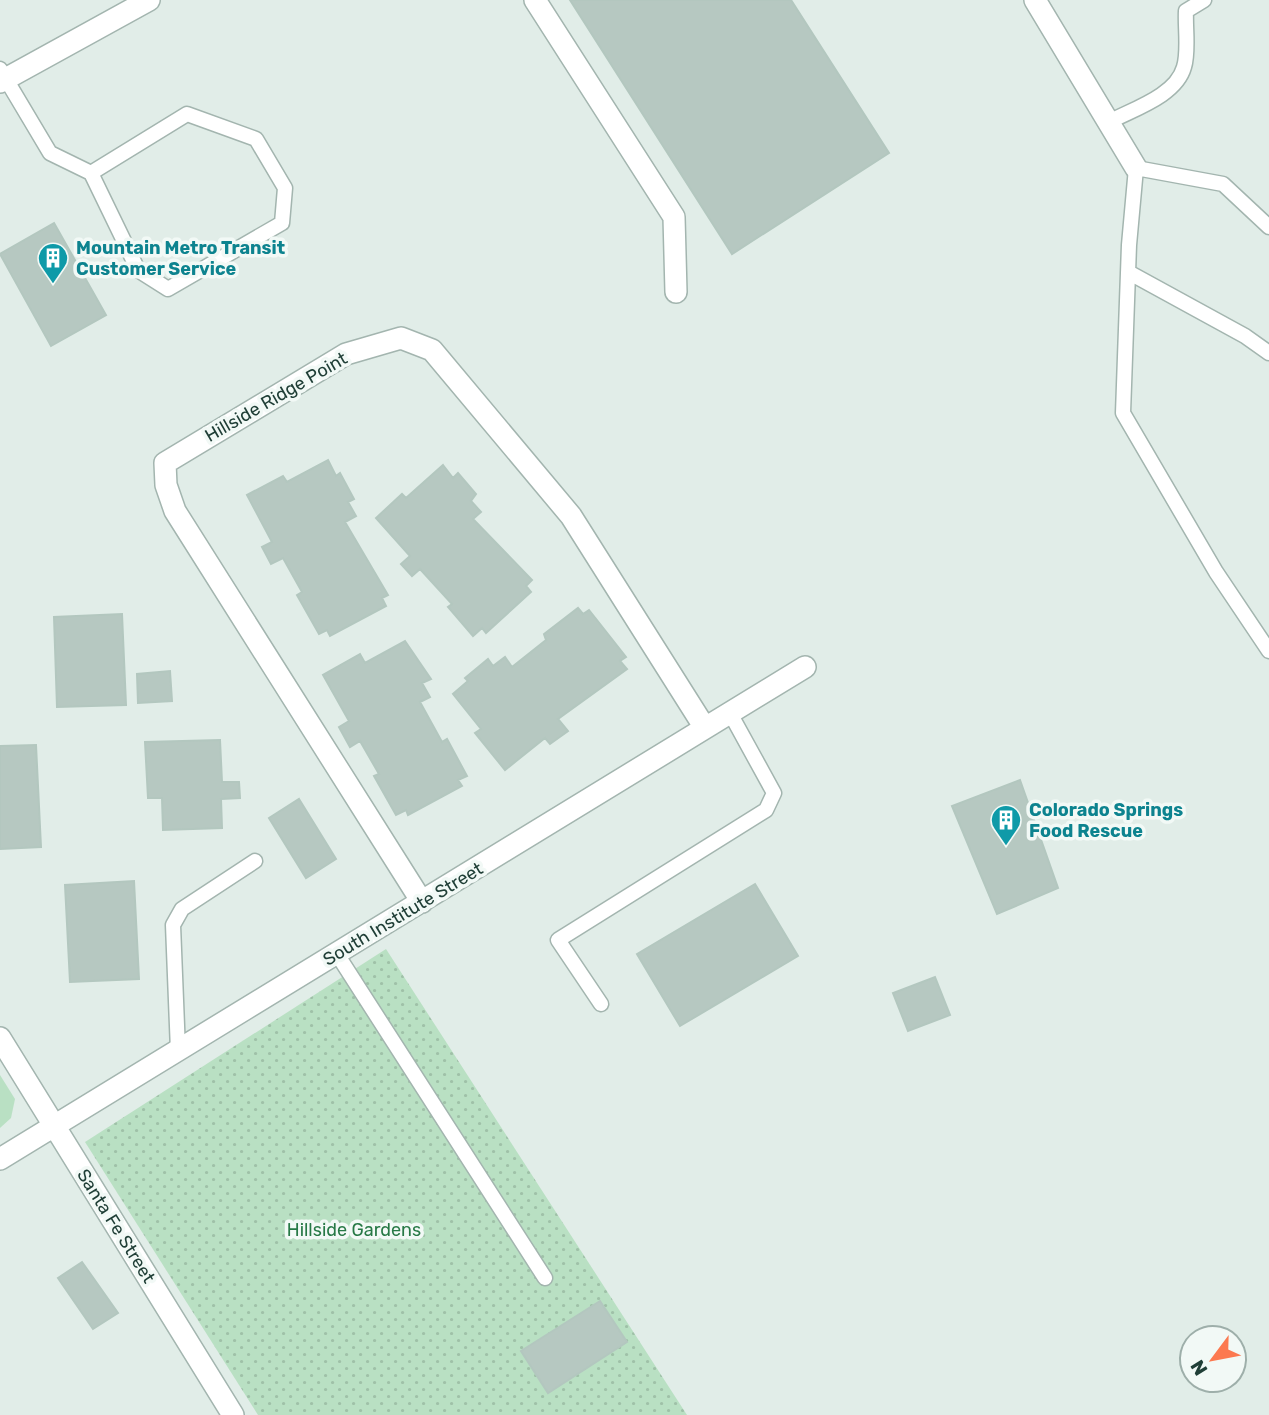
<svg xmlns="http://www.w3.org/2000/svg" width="1269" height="1415" viewBox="0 0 1269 1415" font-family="Rubik,sans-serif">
	<defs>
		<pattern id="grass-dots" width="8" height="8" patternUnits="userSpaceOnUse" patternTransform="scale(1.75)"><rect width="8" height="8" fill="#b9e0c3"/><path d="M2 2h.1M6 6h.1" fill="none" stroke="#9fc1a8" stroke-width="1.8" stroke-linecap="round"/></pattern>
	</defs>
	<rect width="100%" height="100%" fill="#e1ede8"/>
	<!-- grass -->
	<path fill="url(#grass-dots)" d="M386,949L687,1415H258L85,1142Z"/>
	<!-- park -->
	<path fill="#b9e0c3" d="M0,1075L15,1099L11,1118L0,1128Z"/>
	<!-- building -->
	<path fill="#b6c8c1" stroke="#b3c7bf" stroke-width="2" d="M570,0H791L889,153L732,254Z
		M54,223L106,315L51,346L0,254Z
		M328,460L336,476L340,473L354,499L348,502L356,516L345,522L388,595L382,598L386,606L330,636L327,630L319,634L297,595L302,592L283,558L271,564L262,547L272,542L247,495L283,476L287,482Z
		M443,465L453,478L458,473L476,494L471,501L481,512L473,519L532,580L526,586L531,592L486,633L482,628L473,636L448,607L452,604L420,569L412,576L401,564L410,556L376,518L402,494L406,498Z
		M578,608L583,614L589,610L626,657L620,661L627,669L558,719L568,731L550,744L545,738L505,770L475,733L481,729L453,694L468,681L465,678L488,659L493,666L505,657L512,667L546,640L544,634Z
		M122,614L126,705L57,707L54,617Z
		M405,641L431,679L422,683L430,697L420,702L442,742L447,739L467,776L458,780L462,786L408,815L406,810L396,815L374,776L379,774L360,741L350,747L339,727L349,721L323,675L360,654L365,663Z
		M170,671L172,701L138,703L137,674Z
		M220,740L222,782H239L240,798L221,799L222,828L163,830L162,798H148L145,742Z
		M36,745L41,847L0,849V746Z
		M1020,780L1058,888L997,914L952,806Z
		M299,799L336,859L306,878L269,818Z
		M134,881L139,979L70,982L65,885Z
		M755,884L798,956L680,1026L637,954Z
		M935,977L950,1015L908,1031L893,993Z
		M82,1262L118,1313L93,1329L58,1278Z
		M600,1301L627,1342L548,1393L521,1351Z"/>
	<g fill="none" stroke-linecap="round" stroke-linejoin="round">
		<!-- service casing -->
		<g stroke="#a3b5af" stroke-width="17">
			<path id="service" d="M0,69L50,153L91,173L138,270L168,289L282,223L285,188L256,139L187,114L91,173
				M1109,122C1133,109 1176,96 1184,67C1189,51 1185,28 1186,11L1204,0
				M1269,227L1223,184L1136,168L1129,245L1123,413L1216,572L1269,651
				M1128,272L1245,336L1269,353
				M337,954L545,1278
				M601,1004L558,940L766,810L774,793L730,713
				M178,1051L173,925L182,909L255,861"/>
		</g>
		<!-- minor casing -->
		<g stroke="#a3b5af" stroke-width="24">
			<path id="minor" d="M535,0L674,217L676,292
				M1035,0L1136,168
				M0,82L149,0
				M422,902L175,511L166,485L165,463L346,354L401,338L432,350L571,516L705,728
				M0,1038L233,1415
				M0,1159L805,667"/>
		</g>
		<!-- service -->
		<use href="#service" stroke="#fff" stroke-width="14"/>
		<!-- minor -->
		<use href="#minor" stroke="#fff" stroke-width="21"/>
	</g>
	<!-- icons -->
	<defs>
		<g id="building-pin" transform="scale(1.575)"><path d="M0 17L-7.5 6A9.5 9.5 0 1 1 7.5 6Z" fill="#0f9aa8" stroke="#f2f9f6"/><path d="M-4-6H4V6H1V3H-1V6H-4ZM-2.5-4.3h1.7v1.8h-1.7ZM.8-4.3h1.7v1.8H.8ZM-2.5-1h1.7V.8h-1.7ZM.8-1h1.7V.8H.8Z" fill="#fff"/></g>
	</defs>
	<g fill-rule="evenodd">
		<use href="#building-pin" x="53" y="258"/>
		<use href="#building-pin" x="1006" y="820"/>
	</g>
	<g text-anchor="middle" stroke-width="7" stroke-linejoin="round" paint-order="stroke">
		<!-- culture labels -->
		<g font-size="18" font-weight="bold" fill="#0d838f" stroke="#f2f9f6" text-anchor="start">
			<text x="76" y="254">Mountain Metro Transit<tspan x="76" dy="21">Customer Service</tspan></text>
			<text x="1029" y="816">Colorado Springs<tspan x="1029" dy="21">Food Rescue</tspan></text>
		</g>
		<!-- street labels -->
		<g font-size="18" fill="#203f37" stroke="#f2f9f6">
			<text transform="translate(276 397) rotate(-30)" y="6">Hillside Ridge Point</text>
			<text transform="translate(403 914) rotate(-31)" y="6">South Institute Street</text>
			<text transform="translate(116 1226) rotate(58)" y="6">Santa Fe Street</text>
		</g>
		<!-- park labels -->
		<g font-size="18" fill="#277946" stroke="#f2f9f6">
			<text x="354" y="1236">Hillside Gardens</text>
		</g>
	</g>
	<!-- north arrow -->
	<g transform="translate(1213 1359) rotate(238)"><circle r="33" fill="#f2f9f6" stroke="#9eafaa" stroke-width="2"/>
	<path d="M0-5L12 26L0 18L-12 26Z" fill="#fc7950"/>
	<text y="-10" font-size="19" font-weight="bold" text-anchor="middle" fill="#203f37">N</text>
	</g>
</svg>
